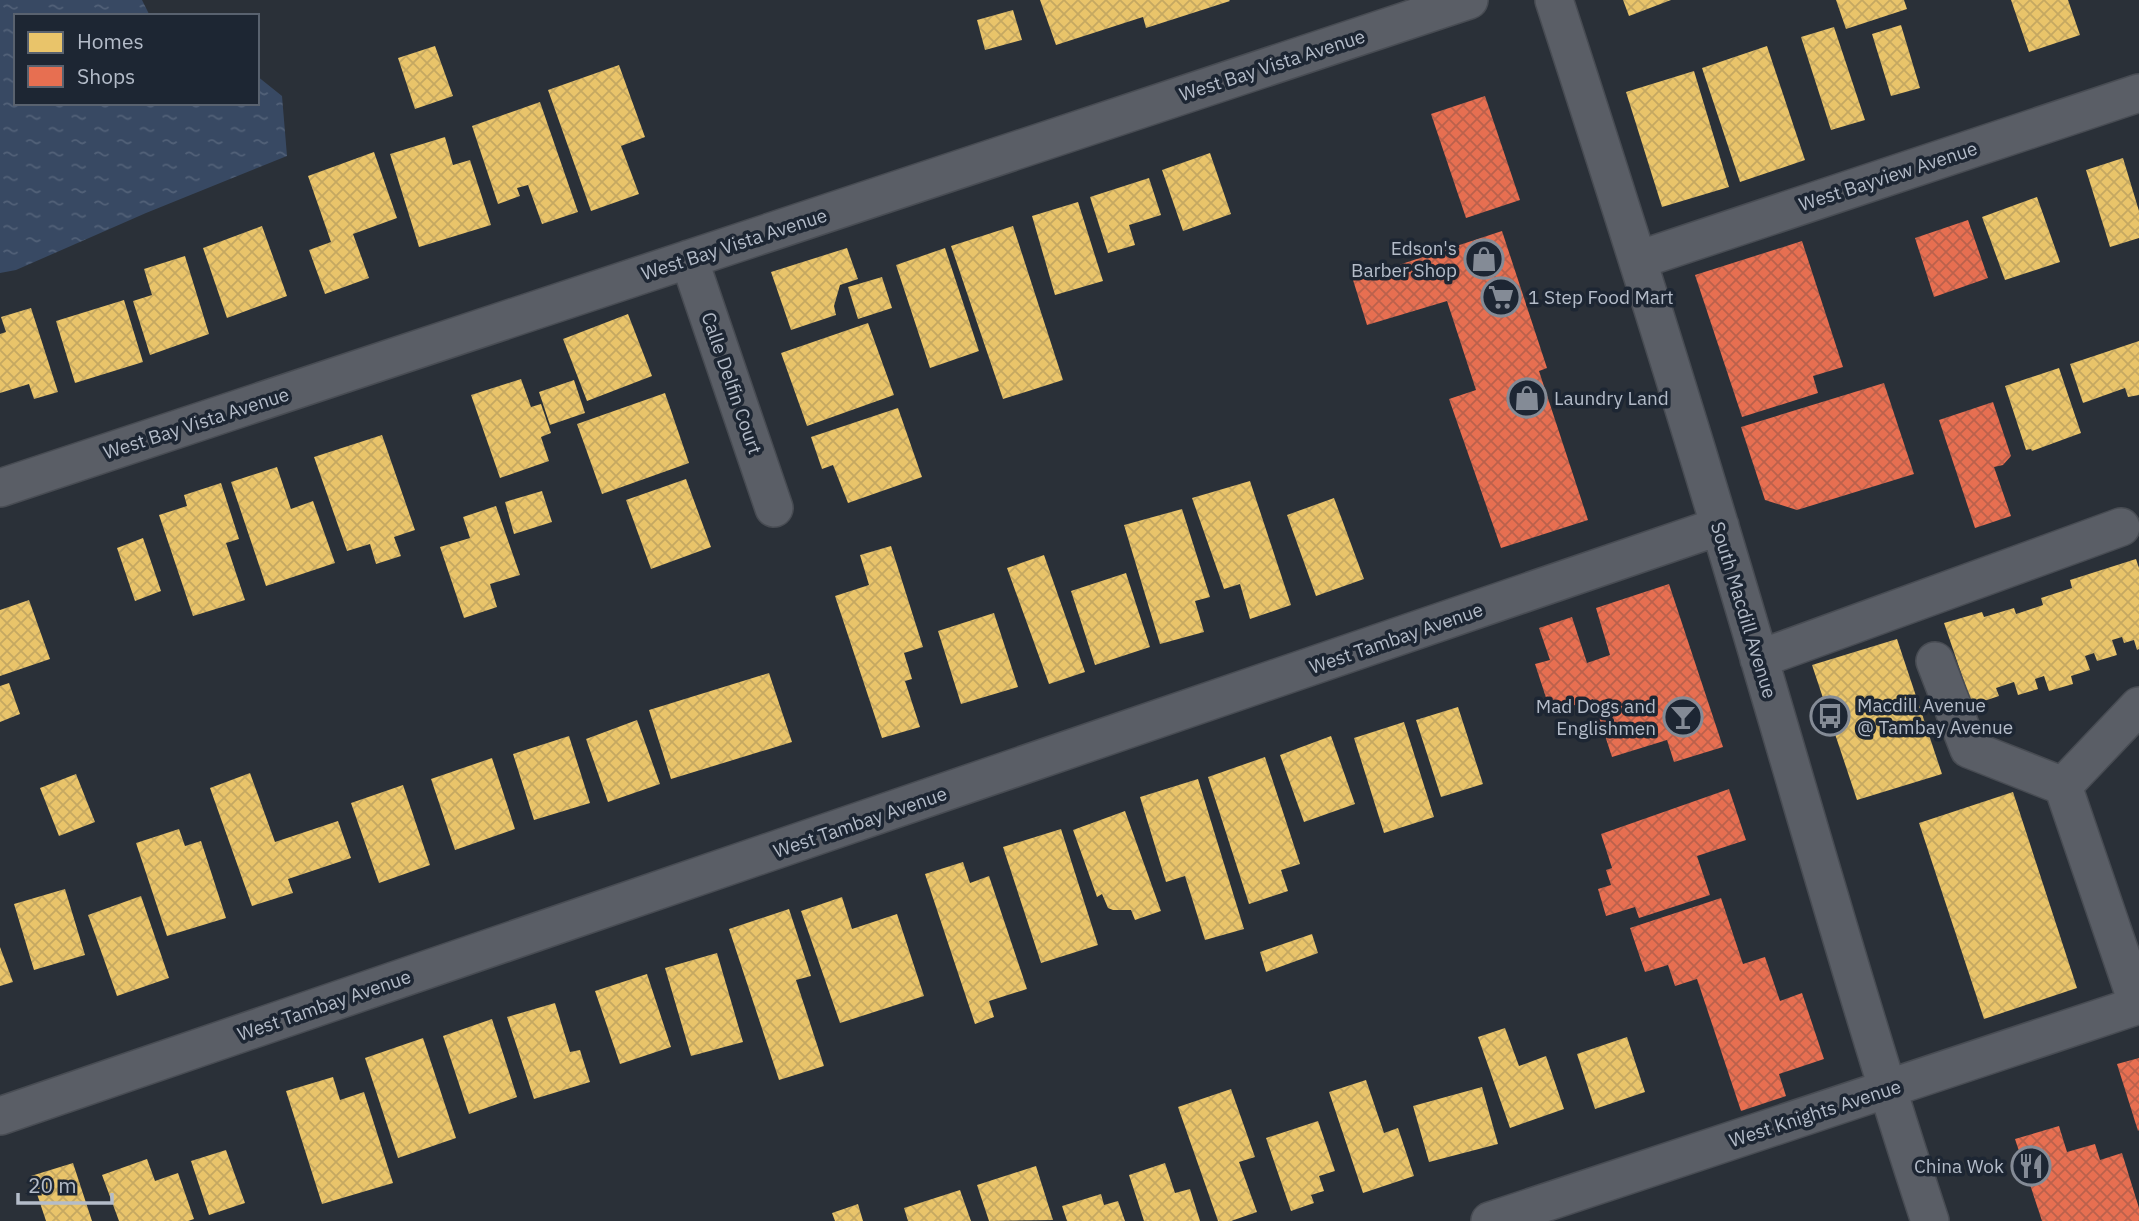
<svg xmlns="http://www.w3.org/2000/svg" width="2139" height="1221" viewBox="0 0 2139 1221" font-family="'IBM Plex Sans',sans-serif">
	<defs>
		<pattern id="water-ripples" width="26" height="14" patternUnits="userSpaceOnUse" patternTransform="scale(1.75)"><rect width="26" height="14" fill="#384963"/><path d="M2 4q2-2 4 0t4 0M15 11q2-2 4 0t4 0" fill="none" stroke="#526178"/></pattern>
		<pattern id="homes-cross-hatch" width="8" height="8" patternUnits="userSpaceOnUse" patternTransform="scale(1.75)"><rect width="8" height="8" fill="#e9c46a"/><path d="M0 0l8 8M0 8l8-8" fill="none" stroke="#c5a861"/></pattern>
		<pattern id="shops-cross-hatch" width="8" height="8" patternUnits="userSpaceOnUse" patternTransform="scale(1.75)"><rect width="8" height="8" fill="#e76f51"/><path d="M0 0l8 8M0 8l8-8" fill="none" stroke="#bb614c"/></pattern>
	</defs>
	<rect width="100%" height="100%" fill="#2a3038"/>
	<!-- water -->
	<path fill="url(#water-ripples)" d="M0,0H142L150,16H16V103H257V76L282,96L287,156L146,213L16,270L0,273Z"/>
	<!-- homes -->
	<path fill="url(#homes-cross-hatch)" d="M1040,0H1229L1230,1L1146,28L1143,17L1056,45Z
		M1623,0H1671L1629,16Z
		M1836,0H1904L1907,9L1846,29Z
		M2011,0H2068L2080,35L2029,52Z
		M1013,10L1022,40L985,50L977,20Z
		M1901,25L1920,88L1891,96L1872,34Z
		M1834,27L1865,120L1831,130L1801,37Z
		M435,46L453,96L415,109L398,58Z
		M1767,46L1805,160L1740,182L1702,68Z
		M619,65L645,137L621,146L639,194L591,211L548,90Z
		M1694,71L1729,187L1662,207L1626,92Z
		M540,102L578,212L542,224L528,185L517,188L520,196L498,204L472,126Z
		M445,137L453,165L470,160L491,225L419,247L390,154Z
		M374,152L397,218L353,234L369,278L325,294L309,250L331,242L308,176Z
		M1210,153L1231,214L1183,231L1162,170Z
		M2123,158L2139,211V238L2110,247L2086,170Z
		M1149,178L1161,215L1129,225L1135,245L1108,253L1090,197Z
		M2037,197L2060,262L2005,280L1982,217Z
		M1078,202L1103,281L1055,295L1032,216Z
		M262,226L287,296L227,318L203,248Z
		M1013,226L1063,380L1003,399L951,246Z
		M847,248L858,279L840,285L834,306L836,315L791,330L771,272Z
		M945,248L979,351L930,368L896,265Z
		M185,256L209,334L150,355L133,301L152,295L144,269Z
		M882,277L892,308L858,319L848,287Z
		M124,300L143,362L75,383L56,321Z
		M31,308L58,392L34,399L29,384L0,393V334L6,332L1,317Z
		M628,314L652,376L587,401L563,339Z
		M868,323L894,395L807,426L781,353Z
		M2139,341V395L2128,397L2125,388L2083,403L2070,364Z
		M2059,368L2081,433L2032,451L2031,449L2026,450L2005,386Z
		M521,379L531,407L541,404L551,433L541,437L549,461L500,478L471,395Z
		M574,380L585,413L550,425L539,392Z
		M665,393L689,463L602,494L577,424Z
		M898,408L922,477L848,503L833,465L822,469L811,437Z
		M382,435L415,530L394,537L401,556L376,564L370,544L347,551L314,457Z
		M277,467L291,509L313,501L335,563L266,586L231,482Z
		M686,479L711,547L651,569L626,500Z
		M1250,481L1291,605L1250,619L1240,584L1224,589L1192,498Z
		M221,483L239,539L226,543L245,600L193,616L159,515L187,506L184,495Z
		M542,491L552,522L514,534L505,502Z
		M1334,498L1364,579L1316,596L1287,515Z
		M496,506L520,575L490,584L497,607L464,618L440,547L470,538L463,517Z
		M1182,509L1210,597L1195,601L1204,632L1160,644L1124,525Z
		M143,538L161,591L135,601L117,548Z
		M891,546L923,647L904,653L912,679L905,681L920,727L882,738L835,596L869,585L860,555Z
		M1044,555L1085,672L1049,684L1007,568Z
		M2136,559L2139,568V649L2137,650L2134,640L2124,643L2122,637L2112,640L2117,655L2097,661L2094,653L2085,656L2090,670L2071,676L2073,684L2049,691L2044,676L2035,679L2038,689L2018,695L2014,682L1996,688L1999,696L1972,705L1944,623L1982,612L1984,617L2014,608L2016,614L2043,605L2041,598L2072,588L2070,580Z
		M1126,573L1150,647L1095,665L1071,591Z
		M29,600L50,659L0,676V610Z
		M994,613L1018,687L961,704L938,631Z
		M1897,639L1942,774L1857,800L1812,665Z
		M769,673L792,742L671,779L649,710Z
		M9,683L20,714L0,722V686Z
		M1458,707L1483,784L1441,797L1416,720Z
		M637,720L660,784L608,802L586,739Z
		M1404,722L1434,817L1384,833L1354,738Z
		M569,736L590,803L534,820L513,754Z
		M1331,736L1355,804L1304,822L1280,755Z
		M1265,757L1300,864L1281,870L1288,891L1249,904L1208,777Z
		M492,758L515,829L455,850L431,779Z
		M250,773L275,842L338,821L351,858L288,879L293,893L252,906L210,788Z
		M76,774L95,822L59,836L40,788Z
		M1198,779L1244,929L1205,940L1185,876L1166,882L1140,797Z
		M403,785L430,865L379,883L351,803Z
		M2013,792L2077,988L1984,1019L1919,823Z
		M1125,811L1161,911L1135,920L1131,910H1113L1108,908L1102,894L1097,897L1073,830Z
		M179,829L185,846L201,841L226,918L167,936L136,843Z
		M1061,829L1098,945L1041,963L1003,847Z
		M963,862L970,883L989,876L1027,989L989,1001L994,1017L975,1024L925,874Z
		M65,889L85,955L34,970L14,904Z
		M141,896L169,978L117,996L88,915Z
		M842,897L852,929L897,914L924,996L840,1023L801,911Z
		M789,909L811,976L796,980L824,1066L779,1080L729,929Z
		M1312,934L1318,953L1266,972L1260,952Z
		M0,947L13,982L0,986Z
		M717,953L743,1042L691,1056L665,968Z
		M647,974L671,1047L620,1064L595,991Z
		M555,1003L570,1052L580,1050L590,1082L534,1099L507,1017Z
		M492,1019L517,1097L469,1114L443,1036Z
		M1505,1028L1519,1066L1546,1056L1564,1109L1510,1128L1478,1037Z
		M1627,1037L1645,1092L1595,1109L1577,1054Z
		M423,1038L456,1138L398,1158L365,1058Z
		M333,1077L340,1100L364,1092L393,1183L322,1204L286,1091Z
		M1366,1080L1384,1133L1398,1128L1414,1176L1363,1193L1329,1092Z
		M1482,1087L1498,1144L1429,1162L1413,1106Z
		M1231,1089L1255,1157L1239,1162L1257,1212L1231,1221H1218L1178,1107Z
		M1318,1121L1335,1171L1319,1176L1324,1191L1311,1195L1314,1203L1291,1211L1266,1138Z
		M226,1150L245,1203L209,1215L191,1161Z
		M147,1159L155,1181L178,1173L194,1219L188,1221H119L102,1175Z
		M73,1163L92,1221H46L31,1176Z
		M1165,1163L1175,1193L1190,1189L1200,1221H1144L1129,1175Z
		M1036,1166L1053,1220L989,1221L977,1185Z
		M960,1190L971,1221H908L904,1208Z
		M1101,1194L1104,1205L1118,1201L1125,1221H1067L1062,1206Z
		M858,1204L863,1221H835L832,1213Z"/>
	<!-- shops -->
	<path fill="url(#shops-cross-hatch)" d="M1485,96L1520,200L1466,218L1431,114Z
		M1968,220L1988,278L1934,297L1915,238Z
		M1502,231L1547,368L1539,371L1588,520L1501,548L1449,399L1476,390L1447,301L1367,325L1353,280Z
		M1802,241L1843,367L1813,376L1818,393L1742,417L1695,275Z
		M1884,383L1914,474L1797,510L1765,500L1741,427Z
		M1993,402L2011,456L2003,465L1994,467L2011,516L1975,528L1939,420Z
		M1669,584L1723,747L1674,762L1667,740L1612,757L1593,699L1551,713L1535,664L1550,660L1539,628L1572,617L1587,663L1610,655L1596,608Z
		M1729,789L1746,840L1697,856L1710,895L1639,918L1635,907L1606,916L1598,889L1611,885L1606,870L1612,868L1601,834Z
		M1721,898L1743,964L1765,957L1780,1001L1802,993L1824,1059L1779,1074L1786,1096L1741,1111L1697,979L1675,986L1668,965L1645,972L1630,928Z
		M2139,1058V1130L2138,1131L2117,1064Z
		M2059,1126L2067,1152L2095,1144L2100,1160L2122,1153L2139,1208V1221H2042L2015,1139Z"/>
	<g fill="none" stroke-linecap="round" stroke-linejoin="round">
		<!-- minor casing -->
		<g stroke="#484c53" stroke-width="40">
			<path id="minor" d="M1554,0C1611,175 1667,351 1720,527C1790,758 1854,991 1930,1221
				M689,259L774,508
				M1638,260L2139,93
				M0,488L1469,0
				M1759,659L2121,527
				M1935,661L1969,749L2063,786
				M2138,1005L2063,786L2139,706
				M0,1116L1720,526
				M1490,1221L2139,1005"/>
		</g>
		<!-- minor -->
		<use href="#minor" stroke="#5a5e66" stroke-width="37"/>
	</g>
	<!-- icons -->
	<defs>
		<g id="shop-ring" transform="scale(2.0125)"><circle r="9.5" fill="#1d2633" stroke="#848b96" stroke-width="1.5"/><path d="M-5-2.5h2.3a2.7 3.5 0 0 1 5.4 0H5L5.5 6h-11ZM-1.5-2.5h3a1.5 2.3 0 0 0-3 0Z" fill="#848b96"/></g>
		<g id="supermarket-ring" transform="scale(2.0125)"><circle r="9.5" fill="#1d2633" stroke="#848b96" stroke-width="1.5"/><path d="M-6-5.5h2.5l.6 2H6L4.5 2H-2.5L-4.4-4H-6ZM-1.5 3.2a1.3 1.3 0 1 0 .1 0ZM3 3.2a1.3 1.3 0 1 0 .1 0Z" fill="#848b96"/></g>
		<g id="bus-ring" transform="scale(2.0125)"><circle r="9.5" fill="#1d2633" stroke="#848b96" stroke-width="1.5"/><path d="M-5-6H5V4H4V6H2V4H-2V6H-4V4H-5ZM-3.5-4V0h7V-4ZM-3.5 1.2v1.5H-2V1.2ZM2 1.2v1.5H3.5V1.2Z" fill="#848b96"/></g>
		<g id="bar-ring" transform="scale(2.0125)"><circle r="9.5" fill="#1d2633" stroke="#848b96" stroke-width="1.5"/><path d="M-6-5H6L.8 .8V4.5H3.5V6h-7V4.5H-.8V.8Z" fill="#848b96"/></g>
		<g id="restaurant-ring" transform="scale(2.0125)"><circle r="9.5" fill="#1d2633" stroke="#848b96" stroke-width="1.5"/><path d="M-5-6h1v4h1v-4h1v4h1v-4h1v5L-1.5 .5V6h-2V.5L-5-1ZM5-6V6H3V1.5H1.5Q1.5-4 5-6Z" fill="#848b96"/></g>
	</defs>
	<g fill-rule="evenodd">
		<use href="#shop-ring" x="1484" y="259"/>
		<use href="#supermarket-ring" x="1501" y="297"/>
		<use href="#shop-ring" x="1527" y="398"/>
		<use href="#bus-ring" x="1830" y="716"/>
		<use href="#bar-ring" x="1683" y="717"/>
		<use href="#restaurant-ring" x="2031" y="1166"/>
	</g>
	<g text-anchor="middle" stroke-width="7" stroke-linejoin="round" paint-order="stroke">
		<!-- street labels -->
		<g font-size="19" fill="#b4bcc9" stroke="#1d2633">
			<text transform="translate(1272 65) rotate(-18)" y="7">West Bay Vista Avenue</text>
			<text transform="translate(1888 176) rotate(-18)" y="7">West Bayview Avenue</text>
			<text transform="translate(734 244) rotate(-18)" y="7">West Bay Vista Avenue</text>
			<text transform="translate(732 383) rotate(71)" y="7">Calle Delfin Court</text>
			<text transform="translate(196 423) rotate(-18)" y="7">West Bay Vista Avenue</text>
			<text transform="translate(1744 610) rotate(73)" y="7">South Macdill Avenue</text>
			<text transform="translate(1396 638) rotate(-19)" y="7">West Tambay Avenue</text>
			<text transform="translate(860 822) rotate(-19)" y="7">West Tambay Avenue</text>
			<text transform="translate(324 1005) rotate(-19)" y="7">West Tambay Avenue</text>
			<text transform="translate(1815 1113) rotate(-18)" y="7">West Knights Avenue</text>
		</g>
		<!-- poi labels -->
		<g font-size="19" fill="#b4bcc9" stroke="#1d2633" text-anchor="end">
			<text x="1457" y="255">Edson's<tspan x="1457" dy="22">Barber Shop</tspan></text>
			<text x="1528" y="304" text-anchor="start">1 Step Food Mart</text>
			<text x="1554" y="405" text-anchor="start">Laundry Land</text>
			<text x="1857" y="712" text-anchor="start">Macdill Avenue<tspan x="1857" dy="22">@ Tambay Avenue</tspan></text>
			<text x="1656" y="713">Mad Dogs and<tspan x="1656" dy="22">Englishmen</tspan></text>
			<text x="2004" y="1173">China Wok</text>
		</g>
	</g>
	<!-- legend -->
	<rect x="14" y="14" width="245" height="91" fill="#1d2633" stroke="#59626f" stroke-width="2"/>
	<rect x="28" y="32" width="35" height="21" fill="#e9c46a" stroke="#59626f" stroke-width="2"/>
	<text x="77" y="49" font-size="21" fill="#b4bcc9">Homes</text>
	<rect x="28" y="66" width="35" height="21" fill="#e76f51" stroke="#59626f" stroke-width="2"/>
	<text x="77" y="84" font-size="21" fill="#b4bcc9">Shops</text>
	<!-- scale -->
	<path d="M18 1193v10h94v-10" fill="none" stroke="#b4bcc9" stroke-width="3.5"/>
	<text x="28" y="1193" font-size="21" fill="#b4bcc9" stroke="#1d2633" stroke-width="5" paint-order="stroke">20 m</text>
</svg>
